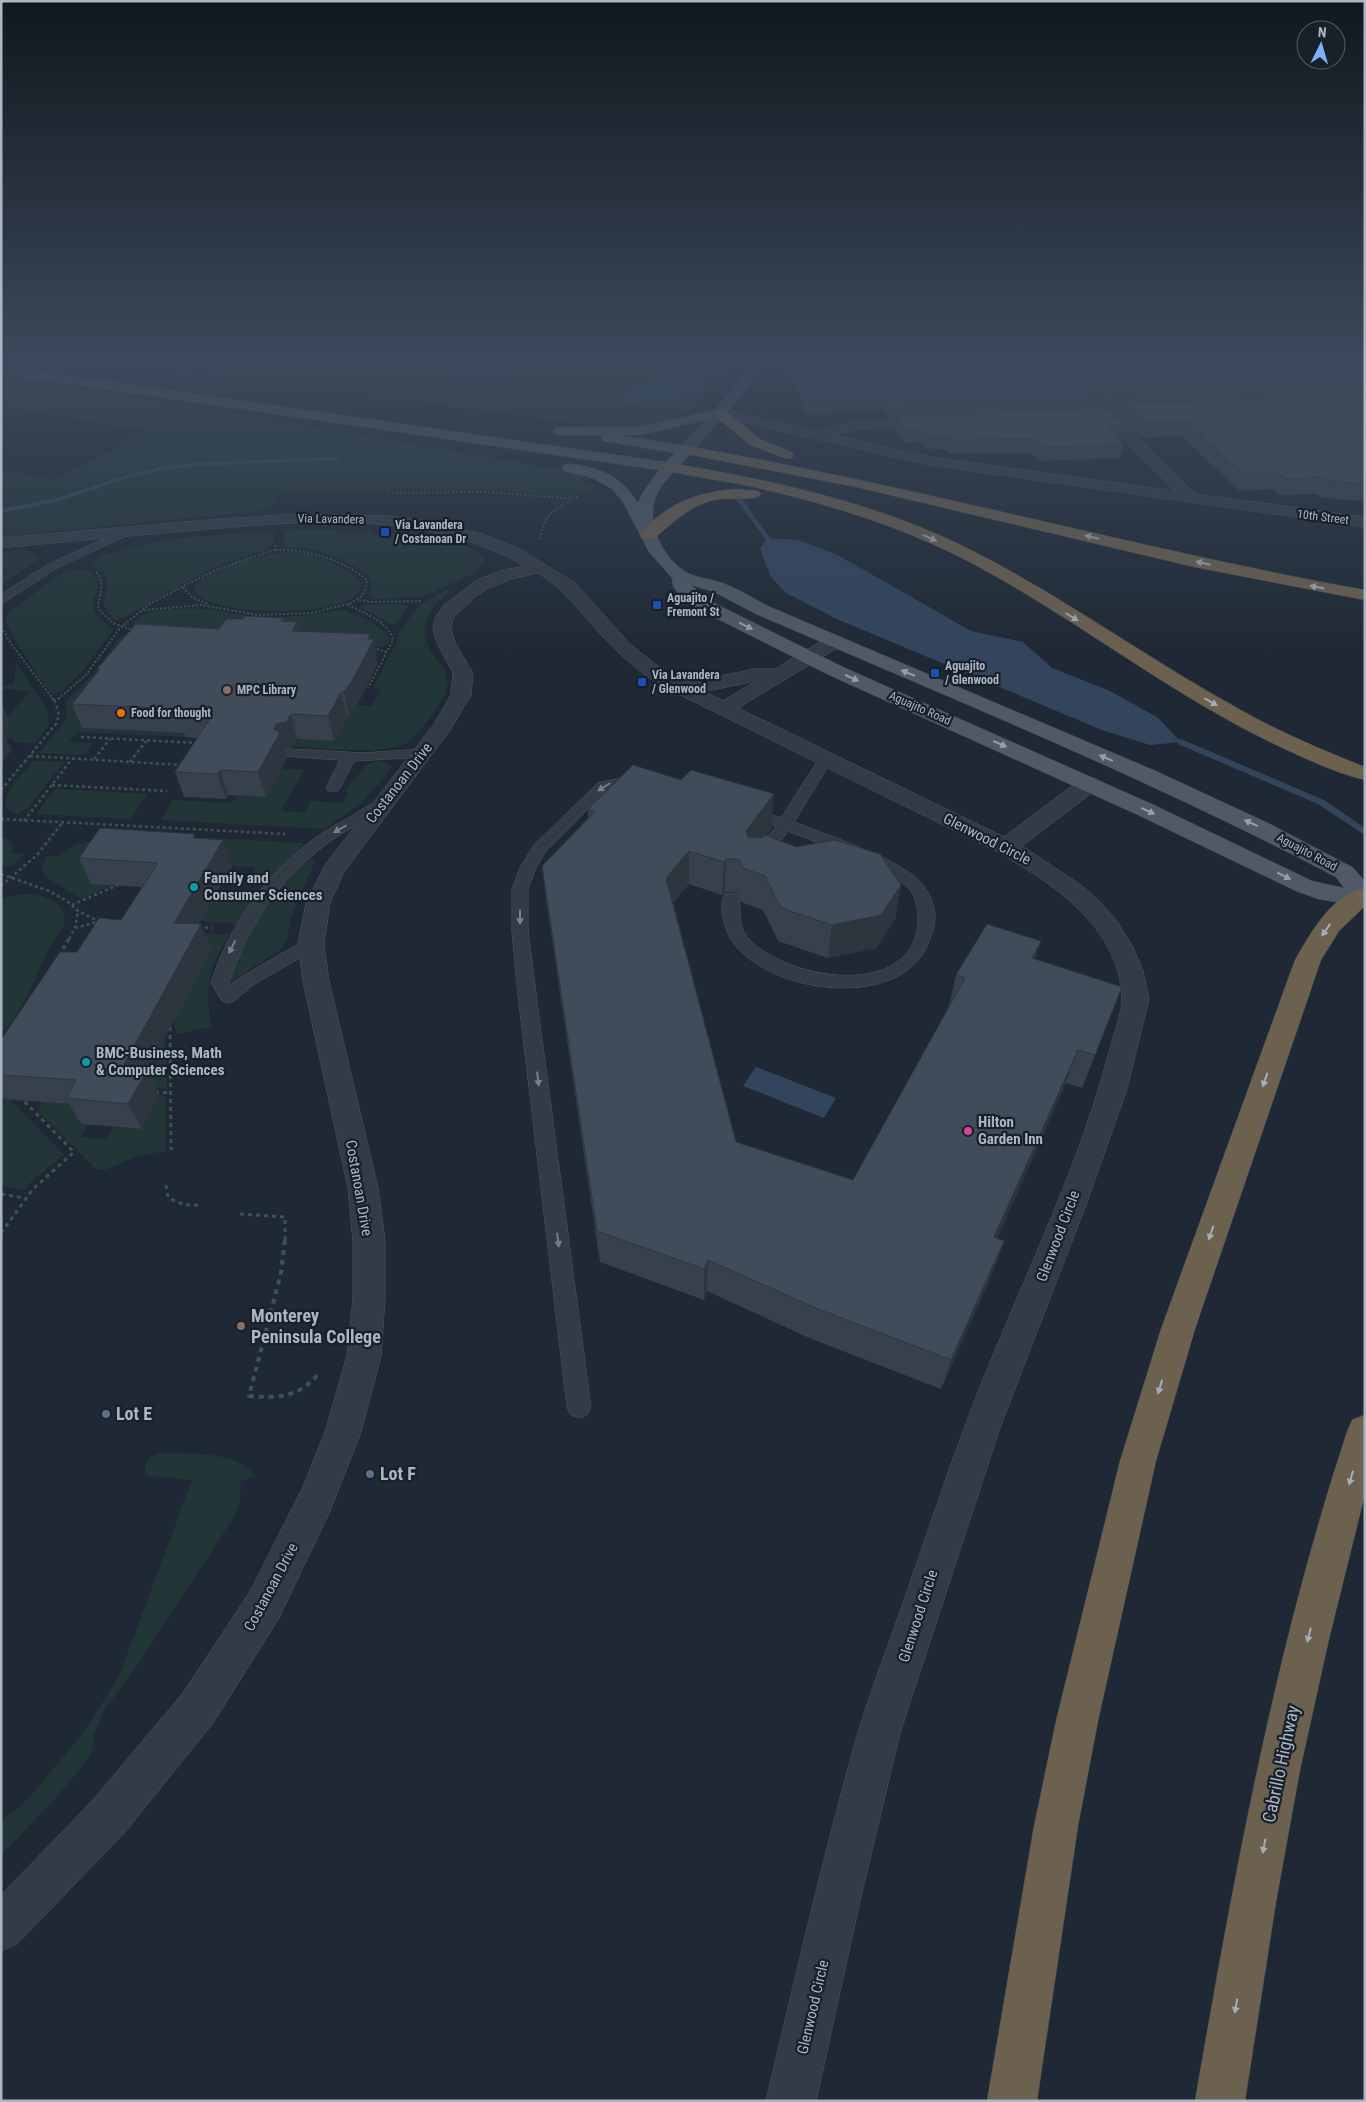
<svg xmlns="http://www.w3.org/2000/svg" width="1366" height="2102" viewBox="0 0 1366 2102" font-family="'Roboto Condensed',sans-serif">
	<rect width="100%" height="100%" fill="#1f2935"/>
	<!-- green -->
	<path fill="#223637" d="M101,357H728C729,371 722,381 712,391C681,421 658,427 615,428L239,378Z
		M1,378L218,411L570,471L586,475L580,480L595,486L592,491L569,496L485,490L286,493L274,498L270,510L1,537V469L55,480L147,431L1,406Z
		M311,530L374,532L373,535H392L394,533C411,534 483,542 485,562L474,573L423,597L376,599L370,596L371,580C360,565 323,551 304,548C297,547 288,549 282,545L285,531Z
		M275,531L272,544L265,550L212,568L125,617L116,620C85,598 129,585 92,565L97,563L95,561L98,557C155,536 215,535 275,531Z
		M25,549L40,558L1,585V552Z
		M285,552C306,551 328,559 346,570C352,574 362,578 361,586C360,618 211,620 194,590V587C208,568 262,554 285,552Z
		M84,569L92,574L98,583L97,592L94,597L93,609L95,614L113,630L82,672L63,690L53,695C42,682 6,632 6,617C11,609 59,574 69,571C74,569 78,572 84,569Z
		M448,590H452C428,609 415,626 433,655C437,661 445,667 446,674C452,697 425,725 411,740C393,757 319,748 294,746L298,739L334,741L347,717L355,705L372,706L381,689L373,688L396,643L398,634L412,614L425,602Z
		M402,604L409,607L396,623L391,624L360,607L362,605Z
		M208,609L253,617L280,618L344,610L366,619L386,632L390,638L386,646L378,647L371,644L158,631L133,627L132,625C141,606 189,609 208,609Z
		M128,633L82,728L188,733L186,737L77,732L69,742L92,743L84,755L39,753L66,720L67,715L65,704L67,700L96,672L118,639Z
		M16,663L48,711L49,725L35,743L12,742L14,739L1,738L6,719L30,691L1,689V686L14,684Z
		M34,761L64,762L28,808L20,813H15L6,808C3,790 23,774 34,761Z
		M376,761L388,763L392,767L362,803L325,829L161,820L173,800L232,803L237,796L266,797L281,769L304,770L281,811L305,812L311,801L343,803L348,792L344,791L367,765Z
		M55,789L147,794L130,819L36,814Z
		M102,833L304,843L264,884L248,883L256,867L202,864L113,885L81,899L45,876L42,868L46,856H60L75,845L85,842H95Z
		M1,837L8,839L13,844L11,853L24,854C18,862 12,867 1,867Z
		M312,859L315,861L291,917L287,940L280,950L233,980L229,979C242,941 276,877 312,859Z
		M217,891L258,892L236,924L200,921Z
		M22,894C37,893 64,900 65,918C65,928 56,936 51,945C33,979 28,1004 1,1035V899Z
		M121,927L229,935C208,970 205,986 211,1027L176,1034L174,1021Z
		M165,1037L167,1089L139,1087Z
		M159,1095L166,1096L165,1151L138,1156L104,1170L96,1169L38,1111L42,1102L91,1106L88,1124L81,1137L107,1139L113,1127L142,1129Z
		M1,1099L11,1100L64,1155L34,1179L24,1190L1,1186Z
		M159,1453C192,1455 232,1449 255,1475L240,1482C242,1496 239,1505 234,1517L128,1679L104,1710L93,1737V1747L89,1758L54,1800L1,1855V1822L28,1799L81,1736L119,1677L192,1480L149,1476L145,1473C144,1462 150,1456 159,1453Z"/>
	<!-- water -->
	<path fill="#32455d" d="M659,357H721C708,370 710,387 689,397C675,399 631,406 620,396L623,391C640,386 667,381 659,357Z
		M767,538L798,540L836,554L971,631L1023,642L1052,668L1110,691L1157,717L1181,742L1150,745L1102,730L839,620L786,593L771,577L760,549Z
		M756,1067L836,1098L824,1118L743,1086Z"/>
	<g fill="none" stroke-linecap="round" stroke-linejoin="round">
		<!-- stream -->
		<path fill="#32455d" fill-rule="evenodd" d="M606,398H628L642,404L639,406L627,402L608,401Z
			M338,457L341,459L340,460L199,466L159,471L128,478L60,501L1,513V509L57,498L124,476L159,467L199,462Z
			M735,495H739L770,538L769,539H765L734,496Z
			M1181,739L1324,800L1365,828V835L1318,804L1178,744V740Z"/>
		<!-- lane casing -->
		<g stroke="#4d5661" stroke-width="1">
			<path id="lane" d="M203,357H214L180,378H174L173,376Z
				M424,357H433L429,363L432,366L503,370L512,367L520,357H529L518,371L504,376L430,371L420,363Z
				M128,528L132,529L134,531L132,533L57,568L1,604V594L49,564Z
				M290,749L363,753L423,749L428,750L430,753L428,756L423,757L354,761L340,788L338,791H328L326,788L340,760L285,756L283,753L285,750Z
				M825,756L830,757L832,760L794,822C829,836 886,854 915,877C927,887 934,901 935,917C935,928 931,936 927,946C898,1012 763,993 730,938C724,926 718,906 725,894L731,893L737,894C743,904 736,924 747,937C784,980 912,1001 918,923C918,912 917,898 910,890C887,866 820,844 788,831L765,861H753L751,858L776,826L744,815L741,812L744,809L749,807L781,818L820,757Z
				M626,777L645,778L647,781L645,784L608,789L546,851L536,868L528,889V931L535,986L591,1407L587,1415L579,1418L571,1415L567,1407L517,986L512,931V889L520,868L534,845L598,783Z
				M382,800L387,802L390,805L387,808C371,818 353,826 338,836C284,872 248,922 229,983L230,985L241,977L305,940L311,938L317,940L320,944L317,948L253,985L234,1001L228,1003L222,1001L211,983C234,911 281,853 348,818C359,812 370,803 382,800Z"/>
		</g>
		<!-- street casing -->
		<g stroke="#4d5661" stroke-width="1">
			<path id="street" d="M1044,357H1057L1111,410L1167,409L1169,412L1162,416L1119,418L1195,494L1365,517V527L930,465L720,417L713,413L720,409L816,431L857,421L932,417L939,421L937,424L857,429L834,435L930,457L1175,491L1104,419H1070L1068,416L1070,413L1096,411Z
				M297,514L390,516L435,522L482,534L520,549L575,583L630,644L655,664L678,679L712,678L754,669H775L828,637L835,635L842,637L844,641L842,645L738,708L1004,837L1081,779L1089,777L1097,779L1100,784L1097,789L1022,846L1081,885L1099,901L1116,920L1133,947L1143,971L1149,999L1127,1089L1086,1205L1001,1425L900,1733L860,1901L816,2101H766C795,1979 823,1856 857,1736C870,1692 887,1649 902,1606C923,1546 943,1485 965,1426C1011,1302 1074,1183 1108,1056C1112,1039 1123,1012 1122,996C1117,925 1053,884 998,852L660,685C639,672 621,656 604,638C579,612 570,594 538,573L511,579L489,588L476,596L453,618L451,629L455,643L473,673L471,695L450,730L344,872L330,903L324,944L329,981L378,1188L385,1241V1299L381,1356L361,1432L330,1511L279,1618L213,1723L125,1832L17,1944L1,1951V1895L93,1800L183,1693L251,1590L303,1487L325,1432L347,1356L353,1299V1241L348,1188L303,981L298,944L306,903L325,865L434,724L451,695L453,673L437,643L433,629L435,618L444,605L477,580L500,571L525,566C420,506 290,522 175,532C117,537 59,542 1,548V538L207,520ZM756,681L723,701L701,690H712Z"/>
		</g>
		<!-- secondary casing -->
		<g stroke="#4d5661" stroke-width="1">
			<path id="secondary" d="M742,357H754L756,373L754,381L691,453H681L679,450L681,447L741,380L744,373Z"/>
		</g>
		<!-- primary casing -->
		<g stroke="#3c444f" stroke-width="1">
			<path id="primary" d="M1,366L666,462L675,453L608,442L603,441L601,438L603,435H560L555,434L553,431L555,428L560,427H639L720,409L725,410L727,413L725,416L720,417L639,435H618L686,446L691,447L693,450C682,466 665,477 657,494C645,521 661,555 684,571C695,578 708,578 720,582C737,588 753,598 768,606L1158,772L1270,824L1352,867L1365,881V907L1318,899L1296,891L1138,815L829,675L696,608L678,593L673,586L672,578L649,552L623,502L612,489L593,478L564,471L562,468L564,465C570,463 577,465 583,466C609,471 624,481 638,503L642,494L659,470L1,374ZM691,585L714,592L756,614C950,698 1148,778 1336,877L1344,888L1312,881L1154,805L843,667L708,600Z"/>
		</g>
		<!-- highway casing -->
		<g stroke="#3d4650" stroke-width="1">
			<path id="highway" d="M720,409L725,410L760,439L792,452L794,455L792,458L787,459L750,445L715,416L713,413L715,410Z
				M686,446C914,485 1137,549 1365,590V600L1194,567L856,487L681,453L679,450L681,447Z
				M670,463C773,480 878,503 971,550C1064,597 1148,659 1239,709C1279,732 1322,750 1365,767V780C1339,774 1313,762 1289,751C1172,698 1072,614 958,556C891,523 821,502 749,486C721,480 692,477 665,470L663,467L665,464Z
				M736,489L758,491L761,494L758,497C747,500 735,498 723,499C695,501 674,521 654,539H642L640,536C661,505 700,491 736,489Z
				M1361,889L1365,890V906L1339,931L1321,960L1195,1329L1156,1461L1098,1721L1078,1826L1037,2101H987L1034,1826L1056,1721L1120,1461L1161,1329L1295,960C1310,934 1330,897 1361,889Z
				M1365,1415V1494L1329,1639L1300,1770L1276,1902L1245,2101H1195C1234,1876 1275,1649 1347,1432L1352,1420Z"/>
		</g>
		<!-- path-far3 -->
		<path stroke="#3e5254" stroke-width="2" stroke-dasharray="2 2" stroke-linecap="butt" d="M543,375L578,367L599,357
			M388,493L485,492L562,498L579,497
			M540,539C545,512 552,512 574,498
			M96,572C107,584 98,595 98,609L113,623L133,630
			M183,587L192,597L208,604
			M359,600L370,602L422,601
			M348,605C363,612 389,622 393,640L368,688
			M144,610L201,605L258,615L311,613L351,603L363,595L367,581L364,577C336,558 308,549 274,550
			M1,627L12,645L53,699
			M373,648L386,652
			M58,699L86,675L121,627L151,603L215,570L274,550L276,545"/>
		<!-- path-far2 -->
		<path stroke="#3e5254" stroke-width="2.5" stroke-dasharray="3 3" stroke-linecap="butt" d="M52,698L55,701
			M81,737L198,743
			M30,756L183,765
			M94,759L110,739
			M130,762L146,741
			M52,785L167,791
			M1,790L56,724L59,715L55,701L60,698
			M1,819L285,834
			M24,821L72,759
			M1,874L49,891L67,901L78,911L96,920
			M1,886L37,855L62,823
			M72,905L118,885
			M199,927L212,928
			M75,928L100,921
			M69,939L75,928L78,911"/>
		<!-- path-far1 -->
		<path stroke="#3e5254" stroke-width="3" stroke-dasharray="4 4" stroke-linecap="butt" d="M59,956L70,937
			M170,1027L171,1150
			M155,1092L171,1093
			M166,1185L168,1197C178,1204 188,1206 200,1205
			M1,1194L24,1198
			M240,1214L285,1217V1241
			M1,1233L33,1189L74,1152L24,1101"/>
		<!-- path -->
		<path stroke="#3e5254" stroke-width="4" stroke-dasharray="5 5" stroke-linecap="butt" d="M285,1240L281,1273L249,1396C281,1398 298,1398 320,1372"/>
		<!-- lane -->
		<use href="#lane" fill="#323b46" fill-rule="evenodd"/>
		<!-- street -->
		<use href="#street" fill="#323b46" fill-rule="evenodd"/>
		<!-- secondary -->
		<use href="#secondary" fill="#404a59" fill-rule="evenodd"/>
		<!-- primary -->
		<use href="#primary" fill="#505a66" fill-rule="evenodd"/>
		<!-- highway -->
		<use href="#highway" fill="#6c604f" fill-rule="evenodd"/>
	</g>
	<!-- wall -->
	<path fill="#37414d" d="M785,357H1059L1095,394L1092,408L1124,425L1121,439H1118L1124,444L1120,458L1039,461L1032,453L951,454L948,450L925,448L920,442L905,443L896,429L897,417L888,418L883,410L805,414Z
		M1059,357H1365V500L1353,501L1320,497L1317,494L1280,495L1273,489L1239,491L1182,436L1141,438L1123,420L1126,408H1112Z
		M283,618L284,621L297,622L300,631L370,634L378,663L357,705L349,717H347L334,741L297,739L293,747L285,749L287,758L266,797L228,795L226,799L184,797L175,772L197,738L186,737L184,733L82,728L72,704L98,672L97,669L219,629L243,619Z
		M588,809L772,827L766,836L901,885L895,919L876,948L828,958L778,941L763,910L741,902L737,892H725L722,895L689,884L673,903L736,1142L853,1180L949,1006L956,975L1035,959L1109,1021L1082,1088L1066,1083L997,1238L1004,1241L993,1272L941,1389L809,1338L707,1291L704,1300L600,1262L546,899L542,866L588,818Z
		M197,838L232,866L198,924L211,950L147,1071L159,1095L142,1129L81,1124L69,1104L1,1099V1040L77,952L121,920L142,887L91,884L79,858Z"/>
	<!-- shaded-wall -->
	<path fill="#2d353f" d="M297,622L303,646L292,631Z
		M370,634L372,642L374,639L378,663L357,705L349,717L344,692Z
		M341,692L347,717L334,741L328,716Z
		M1,702L11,722L3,731L12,750L1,763Z
		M291,714L297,739L293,747L285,749L287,758L266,797L258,772L276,724Z
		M220,770L228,795L226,799L217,774Z
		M774,794L772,827L744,864L746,831Z
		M223,840L232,866L184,948L174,923Z
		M689,851V884L666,911V878Z
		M726,859L725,892L722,895L724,862Z
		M901,885L895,919L876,948L828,958L832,925Z
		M201,924L211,950L147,1071L159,1095L142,1129L128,1104L122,1068Z
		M1041,941L1031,975L1032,958Z
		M1122,987L1109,1021L1082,1088L1095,1055Z
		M1078,1050L1066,1083L984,1269L994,1237Z
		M1004,1241L993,1272L941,1389L951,1360Z
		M708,1260L707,1291L704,1300V1269Z"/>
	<!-- building -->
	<path fill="#404c5a" stroke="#2d353f" d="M791,357H1059L1095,394L890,403L884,395L806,399Z
		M1077,357H1365V384L1115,393Z
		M1365,395V484H1360L1326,480L1323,477L1286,479L1278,473L1244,474L1187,420L1146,422L1127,404Z
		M1106,408L1124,425L1106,426L1124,444L1042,448L1035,439L953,440L951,436L926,435L922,429L907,430L897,416Z
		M246,616L283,618L281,621L297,622L292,631L370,634L368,639H374L352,681L344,692H341L328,716L291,714L286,722L276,724L274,729L280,733L258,772L220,770L217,774L175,772L213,714L177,713L180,709L72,704L100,669H97L136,624L219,629L226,619H243Z
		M633,765L681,780L691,770L774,794L746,831L748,837L762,838L765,835L796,847L835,840L880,854L901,885L881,915L832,925L781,908L765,876L743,868L739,859H726L724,862L689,851L666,878L736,1142L853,1180L965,978L956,975L987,924L1041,941L1032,958L1122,987L1095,1055L1078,1050L994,1237L1004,1241L951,1360L813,1307L708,1260L704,1269L597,1231L542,866L595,812L588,809Z
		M100,828L195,834L193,838L223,840L174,923L201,924L122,1068L147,1070L128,1104L66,1098L76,1080L1,1075V1040L60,952H77L99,918L121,920L158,863L79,858Z"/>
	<!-- one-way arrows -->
	<defs><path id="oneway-solid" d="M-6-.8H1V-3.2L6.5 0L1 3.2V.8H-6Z" transform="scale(1.25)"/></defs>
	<g fill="#a6adb7">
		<use href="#oneway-solid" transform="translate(1092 537) rotate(-167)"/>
		<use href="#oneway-solid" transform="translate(930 538) rotate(24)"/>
		<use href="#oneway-solid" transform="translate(1203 563) rotate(-167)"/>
		<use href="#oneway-solid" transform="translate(1317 587) rotate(-169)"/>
		<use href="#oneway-solid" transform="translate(1072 617) rotate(32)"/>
		<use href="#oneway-solid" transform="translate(1211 702) rotate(30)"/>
		<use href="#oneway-solid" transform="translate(1326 930) rotate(125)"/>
		<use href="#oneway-solid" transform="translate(1265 1080) rotate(109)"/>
		<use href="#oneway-solid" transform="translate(1211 1233) rotate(109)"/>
		<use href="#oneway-solid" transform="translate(1160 1387) rotate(107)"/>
		<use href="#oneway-solid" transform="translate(1351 1478) rotate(106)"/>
		<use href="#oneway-solid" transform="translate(1309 1635) rotate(104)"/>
		<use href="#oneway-solid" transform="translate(1264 1846) rotate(101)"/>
		<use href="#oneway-solid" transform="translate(1236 2006) rotate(100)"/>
	</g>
	<g fill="#959fac">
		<use href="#oneway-solid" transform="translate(746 626) rotate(26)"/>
		<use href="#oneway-solid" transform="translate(908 673) rotate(-157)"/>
		<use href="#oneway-solid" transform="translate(852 678) rotate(24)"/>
		<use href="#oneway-solid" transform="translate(1000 744) rotate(24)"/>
		<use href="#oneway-solid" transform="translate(1106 758) rotate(-157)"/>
		<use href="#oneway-solid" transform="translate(1148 811) rotate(25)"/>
		<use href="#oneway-solid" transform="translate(1251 823) rotate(-155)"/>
		<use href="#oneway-solid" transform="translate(1284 876) rotate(26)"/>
	</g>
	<g fill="#757f8b">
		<use href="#oneway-solid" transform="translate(604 787) rotate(148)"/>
		<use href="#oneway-solid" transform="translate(340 829) rotate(151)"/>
		<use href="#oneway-solid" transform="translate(520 917) rotate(90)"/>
		<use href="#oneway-solid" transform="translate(232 947) rotate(116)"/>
		<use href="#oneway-solid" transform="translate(538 1079) rotate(83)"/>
		<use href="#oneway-solid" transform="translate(558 1240) rotate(83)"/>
	</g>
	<!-- sky -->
	<linearGradient id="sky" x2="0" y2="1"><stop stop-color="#11171d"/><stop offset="0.55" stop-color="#3c495c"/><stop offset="1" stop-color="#3c495c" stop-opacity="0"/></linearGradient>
	<rect width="1366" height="652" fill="url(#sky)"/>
	<!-- markers -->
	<g fill="#1a4fb4" stroke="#18202a" stroke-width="2">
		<rect x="380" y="527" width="10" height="10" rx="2.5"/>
		<rect x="652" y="600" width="10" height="10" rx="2.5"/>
		<rect x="930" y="668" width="10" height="10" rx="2.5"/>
		<rect x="637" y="677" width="10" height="10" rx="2.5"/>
	</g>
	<g fill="#8d6e63" stroke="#18202a" stroke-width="2">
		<circle cx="227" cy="690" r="5"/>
		<circle cx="241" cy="1326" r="5"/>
	</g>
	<circle fill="#e8710a" stroke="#18202a" stroke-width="2" cx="121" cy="713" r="5"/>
	<g fill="#0f9aa8" stroke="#18202a" stroke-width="2">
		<circle cx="194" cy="887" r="5"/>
		<circle cx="86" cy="1062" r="5"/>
	</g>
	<circle fill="#d1479c" stroke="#18202a" stroke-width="2" cx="968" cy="1131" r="5"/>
	<g fill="#5c6f8a" stroke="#18202a" stroke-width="2">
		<circle cx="106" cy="1414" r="5"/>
		<circle cx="370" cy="1474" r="5"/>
	</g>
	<g text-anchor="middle" stroke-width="4.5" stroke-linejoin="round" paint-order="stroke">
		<!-- far-street labels -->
		<g font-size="12" fill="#acb6c3" stroke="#18202a">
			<text transform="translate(1323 517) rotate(7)" y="4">10th Street</text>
			<text transform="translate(331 519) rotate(1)" y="4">Via Lavandera</text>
			<text transform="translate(920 708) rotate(24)" y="4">Aguajito Road</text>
			<text transform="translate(1307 852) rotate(28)" y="4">Aguajito Road</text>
		</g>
		<!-- far-poi labels -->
		<g font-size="12" font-weight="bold" fill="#acb6c3" stroke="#18202a" text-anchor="start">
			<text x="395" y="529">Via Lavandera<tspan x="395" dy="14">/ Costanoan Dr</tspan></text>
			<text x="667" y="602">Aguajito /<tspan x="667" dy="14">Fremont St</tspan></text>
			<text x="945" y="670">Aguajito<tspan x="945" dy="14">/ Glenwood</tspan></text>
			<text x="652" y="679">Via Lavandera<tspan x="652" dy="14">/ Glenwood</tspan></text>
			<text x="237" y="694">MPC Library</text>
			<text x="131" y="717">Food for thought</text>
		</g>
		<!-- street labels -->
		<g font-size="15" fill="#acb6c3" stroke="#18202a">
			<text transform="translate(399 783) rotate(-52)" y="5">Costanoan Drive</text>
			<text transform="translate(987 839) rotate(27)" y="5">Glenwood Circle</text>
			<text transform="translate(359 1188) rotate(80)" y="5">Costanoan Drive</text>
			<text transform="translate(1058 1236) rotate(-69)" y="5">Glenwood Circle</text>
			<text transform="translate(271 1587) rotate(-62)" y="5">Costanoan Drive</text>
			<text transform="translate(918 1616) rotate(-72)" y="5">Glenwood Circle</text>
			<text transform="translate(813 2007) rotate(-77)" y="5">Glenwood Circle</text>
		</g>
		<!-- poi labels -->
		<g font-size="15" font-weight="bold" fill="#acb6c3" stroke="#18202a" text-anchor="start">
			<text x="204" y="883">Family and<tspan x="204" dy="17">Consumer Sciences</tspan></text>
			<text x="96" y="1058">BMC-Business, Math<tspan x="96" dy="17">&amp; Computer Sciences</tspan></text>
			<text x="978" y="1127">Hilton<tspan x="978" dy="17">Garden Inn</tspan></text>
		</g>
		<!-- near-poi labels -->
		<g font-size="18" font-weight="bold" fill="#acb6c3" stroke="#18202a" text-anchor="start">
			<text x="251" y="1322">Monterey<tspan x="251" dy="21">Peninsula College</tspan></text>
			<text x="116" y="1420">Lot E</text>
			<text x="380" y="1480">Lot F</text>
		</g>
		<!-- near-street labels -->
		<g font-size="18" fill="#acb6c3" stroke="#18202a">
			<text transform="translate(1281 1764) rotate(-78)" y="6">Cabrillo Highway</text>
		</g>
	</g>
	<!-- border -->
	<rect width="1366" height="2102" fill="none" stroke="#acb6c3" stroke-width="5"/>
	<!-- north arrow -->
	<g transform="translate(1321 45) rotate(5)"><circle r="24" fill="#18202a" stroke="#535c67"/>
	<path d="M0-4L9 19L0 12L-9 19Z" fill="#7db0f7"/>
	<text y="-8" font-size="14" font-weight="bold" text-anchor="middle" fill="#acb6c3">N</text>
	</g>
</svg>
